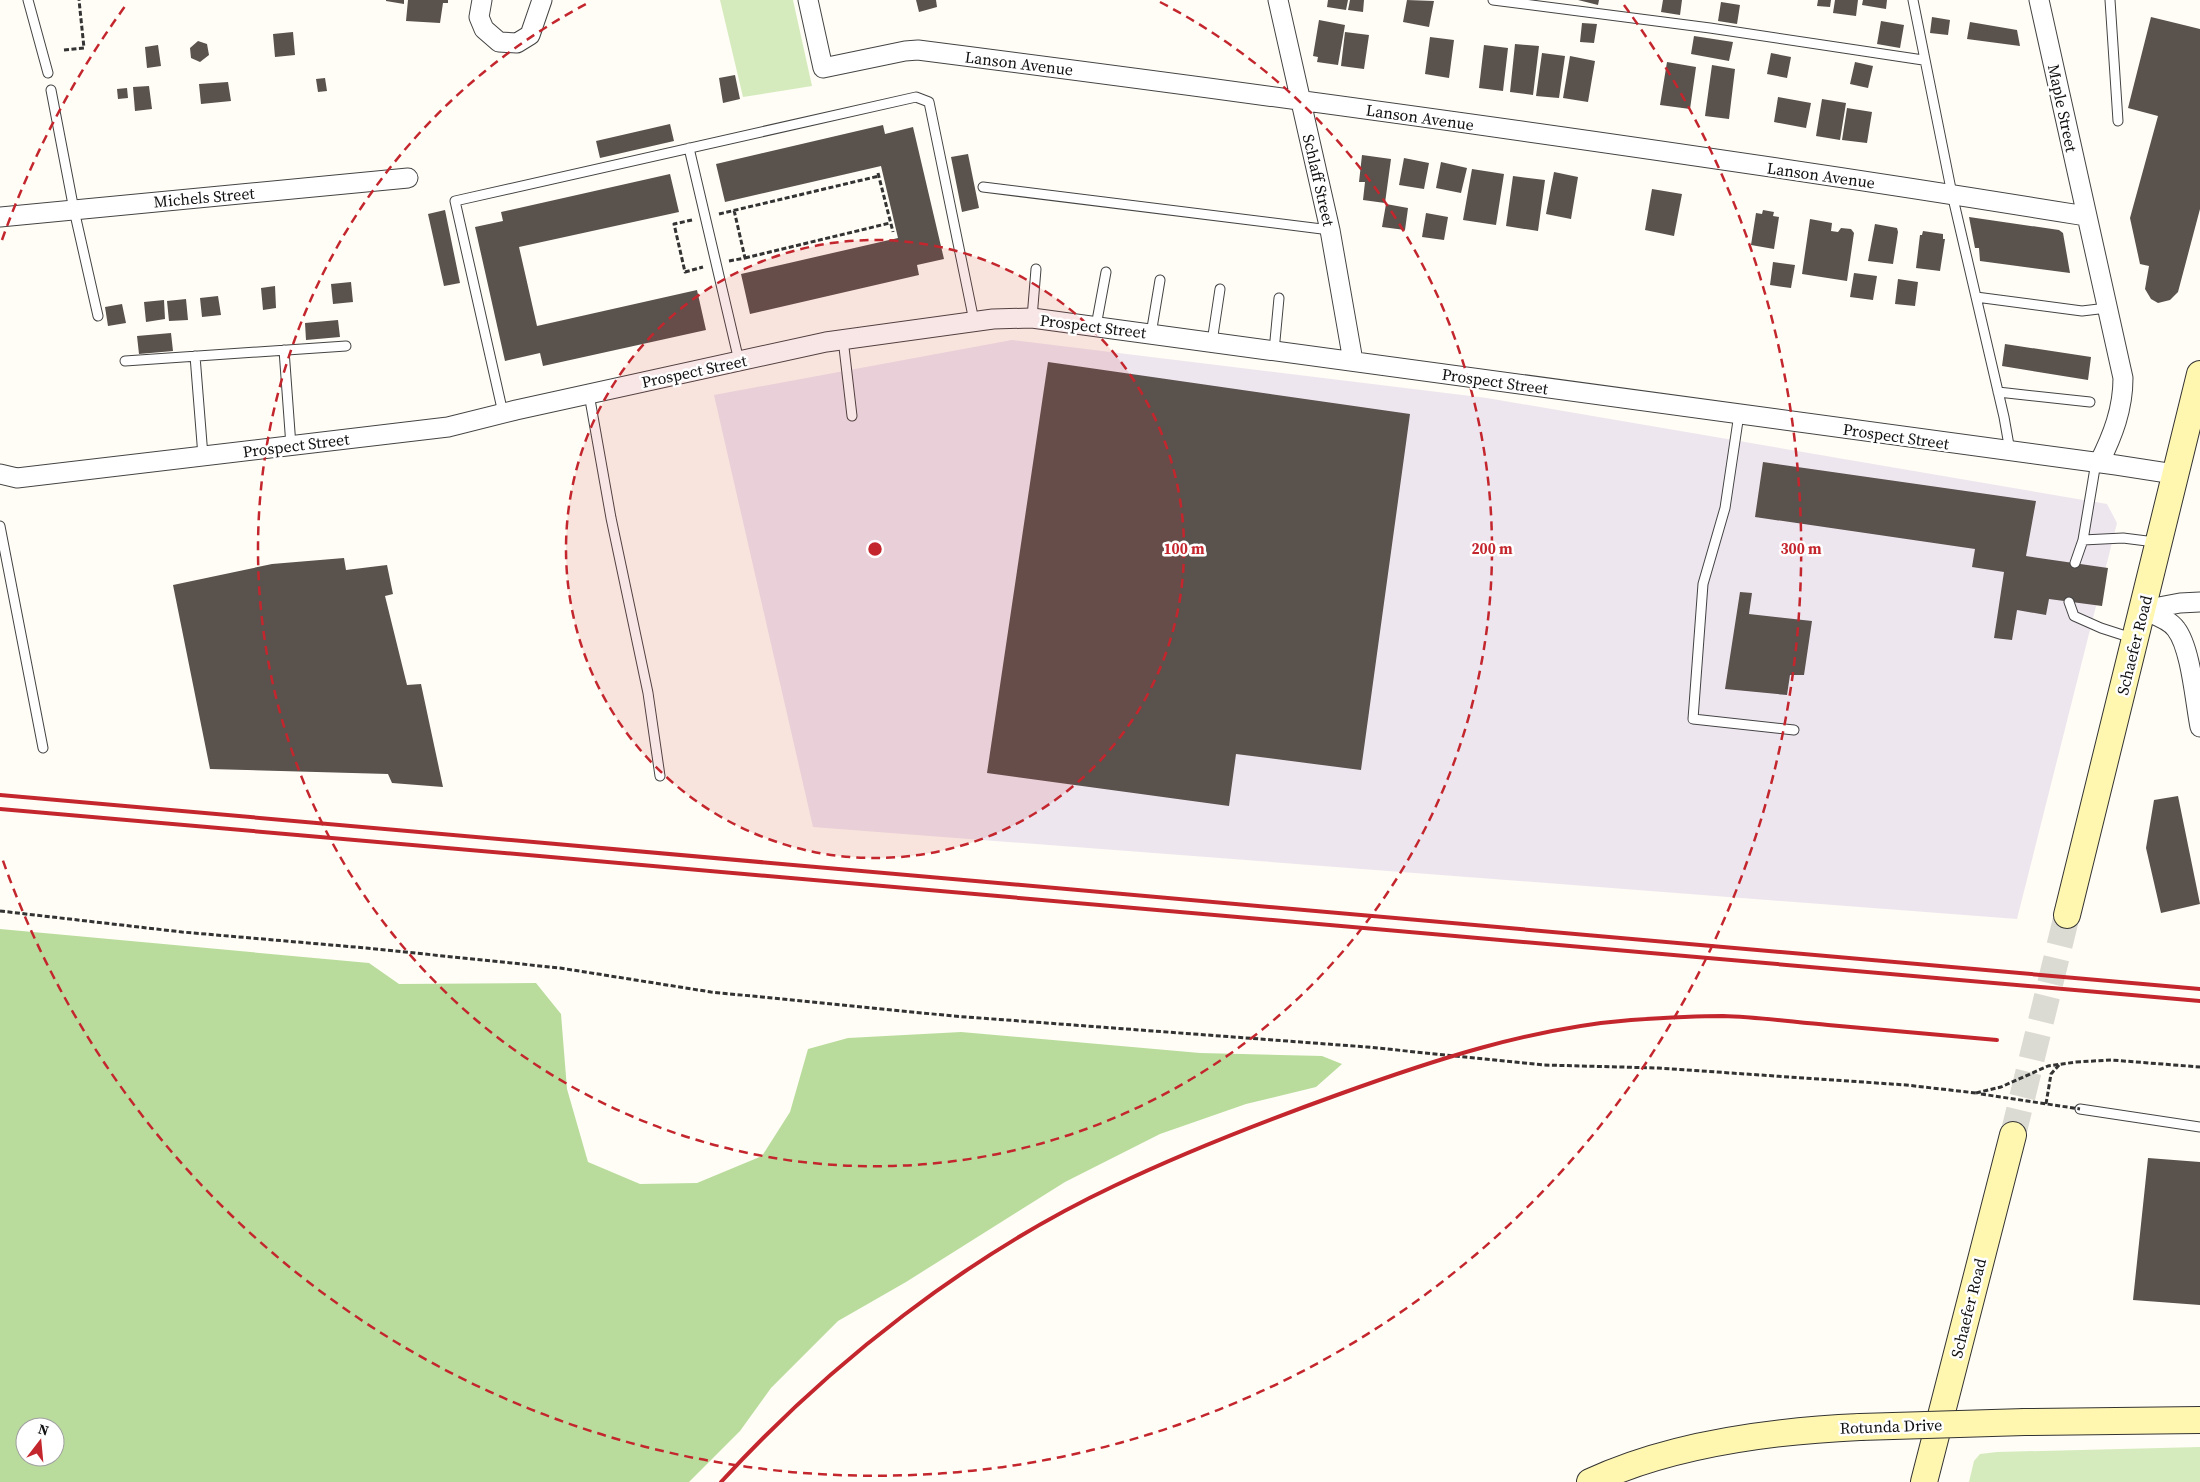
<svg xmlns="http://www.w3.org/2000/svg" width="2200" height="1482" viewBox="0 0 2200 1482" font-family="'Source Serif 4',serif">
	<rect width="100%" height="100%" fill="#fffdf5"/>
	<!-- industrial -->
	<path fill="#eee6ef" d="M1012,340L1487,398L2107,504L2117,523L2017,919L813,827L714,395Z"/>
	<!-- green -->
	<path fill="#d5ebbd" d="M720,0H793L812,86L743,97Z
		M2200,1447V1482H1969L1974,1461L1980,1454L1997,1452Z"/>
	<!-- forest -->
	<path fill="#b9dc9c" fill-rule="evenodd" d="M0,929L369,963L399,984L536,983L561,1014L567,1089L588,1162L640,1184L697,1183L762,1156L790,1112L808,1049L848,1038L961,1032L1200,1053L1322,1056L1342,1064L1316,1087L1246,1104L1160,1134L1065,1182L906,1282L838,1321L771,1388L740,1431L689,1482H0ZM25,1427H55V1457H25Z"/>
	<!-- building -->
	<path fill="#5a524d" d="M386,0H404V4L386,1Z
		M408,0H448V3H443L440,23L406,21Z
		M916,0H936L937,7L919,12Z
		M1328,0H1348L1346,10L1327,7Z
		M1350,0H1364L1363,12L1348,10Z
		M1407,0L1434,1L1429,27L1403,22Z
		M1578,0H1599L1598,5Z
		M1663,0H1682L1680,15L1661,12Z
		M1818,0H1831L1830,7L1817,6Z
		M1835,0H1858L1856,16L1833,13Z
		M1863,0H1887L1886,9L1862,5Z
		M1721,2L1740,5L1737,24L1718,21Z
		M1932,17L1950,20L1948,35L1930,33Z
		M2151,17L2200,29V209L2178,292L2170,300L2158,303L2151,299L2145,289L2149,266L2140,264L2130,218L2158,116L2128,108Z
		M1319,20L1345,25L1338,65L1317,62L1318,57L1313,56Z
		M1881,21L1904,25L1900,48L1877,44Z
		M1970,22L2017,30L2020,46L1967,39Z
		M1582,23L1597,24L1594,43L1580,42Z
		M293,32L295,55L275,57L273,34Z
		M1345,32L1369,35L1364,69L1341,66Z
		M1694,36L1733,42L1729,61L1691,54Z
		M1430,37L1454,40L1449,78L1425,74Z
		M198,41L207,44L209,55L200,62L191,58L190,48Z
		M1515,44L1539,46L1533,95L1510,92Z
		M158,45L161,66L147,68L145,47Z
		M1484,45L1508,48L1503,91L1479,88Z
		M1542,53L1565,56L1559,98L1536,96Z
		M1771,53L1791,57L1787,78L1767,74Z
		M1570,56L1595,61L1588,102L1563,98Z
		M1667,62L1696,67L1690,109L1660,105Z
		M1855,62L1873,66L1868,88L1850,84Z
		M1712,65L1735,69L1729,119L1705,116Z
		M735,75L740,99L723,103L719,78Z
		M325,78L327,91L318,92L316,79Z
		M228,82L231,101L201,104L199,84Z
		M149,86L152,109L135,111L133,87Z
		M127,88L128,98L118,99L117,89Z
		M1778,97L1811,103L1806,128L1774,122Z
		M1822,99L1846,103L1840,140L1816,136Z
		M1847,108L1872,112L1867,143L1842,140Z
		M670,124L674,141L600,158L596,141Z
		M883,125L885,134L913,127L944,259L917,265L919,275L750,314L741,274L898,238L881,166L725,202L716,164Z
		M968,154L979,208L962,212L951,157Z
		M1362,155L1391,159L1385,203L1363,200L1365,182H1359Z
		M1404,158L1429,163L1424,189L1399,185Z
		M1441,162L1467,168L1461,193L1436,188Z
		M1472,169L1504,174L1496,225L1463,220Z
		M1554,172L1578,177L1571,219L1546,214Z
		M670,174L679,212L519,247L537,326L697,290L706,330L543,366L540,353L505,361L475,227L503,221L501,212Z
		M1513,176L1545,180L1538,231L1506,226Z
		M1652,189L1682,194L1674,236L1645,230Z
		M1386,204L1408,208L1405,230L1382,227Z
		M445,210L460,283L444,286L428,214Z
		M1763,210L1774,212L1773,216L1779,217L1774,249L1751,245L1756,213L1762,214Z
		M1426,213L1448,217L1444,240L1422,237Z
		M1969,217L2059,230L2063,233L2070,273L1980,261L1979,248H1975Z
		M1810,219L1832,223L1831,231L1838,232L1841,228L1851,229L1854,233L1847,281L1802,274Z
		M1875,224L1897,228L1898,232L1893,264L1868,261Z
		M1923,231L1943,234V239H1945L1940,271L1916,268L1920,235H1922Z
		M1773,262L1795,265L1791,288L1770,285Z
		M1854,273L1877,276L1873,300L1850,297Z
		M1898,279L1918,282L1915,306L1895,304Z
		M351,282L353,302L333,304L331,284Z
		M275,286L276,308L263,310L261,288Z
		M218,296L221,315L202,317L200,298Z
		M186,299L188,320L169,321L167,301Z
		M164,300L165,319L146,322L144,302Z
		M122,304L126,323L108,326L105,307Z
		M338,320L340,337L306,340L305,323Z
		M171,333L173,351L139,354L137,336Z
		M2005,344L2091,357L2088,380L2002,366Z
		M1048,362L1410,414L1361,770L1236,754L1229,806L987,773Z
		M1763,462L2036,501L2026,556L2108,568L2102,606L2049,599L2046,615L2017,610L2012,640L1994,638L2004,572L1972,567L1975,549L1755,517Z
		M344,558L346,570L387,565L393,594L385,596L407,685L421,684L443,787L392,783L388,774L210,769L173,585L272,564Z
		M1740,592L1752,593L1749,614L1812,621L1804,675H1790L1787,695L1725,689Z
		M2178,796L2200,904L2161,913L2146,848L2154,800Z
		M2148,1158L2200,1162V1305L2133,1300Z"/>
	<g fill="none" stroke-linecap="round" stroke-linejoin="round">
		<!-- secondary-tunnel -->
		<path stroke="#dbdad3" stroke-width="26" stroke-dasharray="26 13" stroke-linecap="butt" d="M2013,1135L2067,915"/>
		<!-- service casing -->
		<g stroke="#444" stroke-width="11">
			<path id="service" d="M28,0L48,73
				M1493,0L1710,28L1923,60
				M1913,0L1952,194L2004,417L2010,451
				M2110,0L2118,121
				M51,90L74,210L98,316
				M689,148L739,361
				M983,187L1330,230
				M1976,297L2082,311L2107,308
				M1032,318L1036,269
				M1096,326L1106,272
				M1151,334L1160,280
				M843,339L852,416
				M1212,342L1220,289
				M284,350L291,446
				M1274,351L1279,298
				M195,356L203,456
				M125,361L346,346
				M1998,392L2090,402
				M589,394L611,518L648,693L660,776
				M503,413L455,201L916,97L929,102L974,321
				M1739,414L1725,508L1703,584L1693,719L1794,730
				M0,526L43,748
				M2083,540L2123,538L2155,542
				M2075,563L2083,540L2096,462
				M2069,602L2074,616L2101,628L2132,638
				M2080,1109L2200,1127"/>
		</g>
		<!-- minor casing -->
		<g stroke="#444" stroke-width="21">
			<path id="minor" d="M482,0L479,17L484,29L499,42L517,43L530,35L542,0
				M808,0L823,68L905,51L918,50C1308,100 1698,153 2086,216
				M1278,0L1330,230L1353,361
				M2039,0L2123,378C2123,409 2113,435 2099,463
				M0,217L408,178
				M0,474L17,478L448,427L516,410L826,342L993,319L1032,318L2116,465L2174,474
				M2143,610C2154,615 2169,619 2176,629C2191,648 2195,702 2200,727
				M2143,610L2180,603L2200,602"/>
		</g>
		<!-- secondary casing -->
		<g stroke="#333" stroke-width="28">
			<path id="secondary" d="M2067,915L2200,374
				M2025,1422L2200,1420
				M1590,1482C1671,1444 1771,1431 1860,1427
				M1924,1482L2013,1135"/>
		</g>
		<!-- path -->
		<path stroke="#333" stroke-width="3" stroke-dasharray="5 2.5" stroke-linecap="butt" d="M64,50L84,48L79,0
			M878,173L893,232
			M719,214L879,176
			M692,220L674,224L685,272L703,267
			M745,258L890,223
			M729,261L745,258L734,210
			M0,911L182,932L366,948L560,968L711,992L953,1016L1367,1047L1544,1065L1658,1068L1906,1085L1976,1093
			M2076,1062L2111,1060L2200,1067
			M2046,1104L2051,1074L2060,1064"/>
		<!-- service -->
		<use href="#service" stroke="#fff" stroke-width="9"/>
		<!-- minor -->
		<use href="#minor" stroke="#fff" stroke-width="19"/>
		<!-- secondary -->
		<use href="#secondary" stroke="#fff6b0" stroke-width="26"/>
		<!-- rail -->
		<path stroke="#c4262e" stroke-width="4" d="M0,795L2200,989
			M0,809L2200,1001
			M721,1482C830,1363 968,1255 1114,1186C1187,1151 1262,1122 1337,1095C1431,1061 1530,1028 1631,1020C1661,1018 1692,1016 1723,1016C1758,1017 1793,1022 1828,1025C1885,1030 1941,1035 1997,1040"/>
		<!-- secondary-bridge casing -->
		<g stroke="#333" stroke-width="28" stroke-linecap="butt">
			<path id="secondary-bridge" d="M1860,1427L2025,1422"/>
		</g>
		<!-- path-bridge -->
		<path stroke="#333" stroke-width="3" stroke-dasharray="5 2.5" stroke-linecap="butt" d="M1976,1093L2001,1087L2048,1066L2076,1062
			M1981,1094L2080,1109"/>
		<!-- secondary-bridge -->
		<use href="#secondary-bridge" stroke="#fff6b0" stroke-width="26"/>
	</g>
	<!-- distance rings -->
	<circle cx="875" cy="549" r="309" fill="#c4262e" fill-opacity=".12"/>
	<g fill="none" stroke="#c4262e" stroke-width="2.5" stroke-dasharray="9 6">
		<circle cx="875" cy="549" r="309"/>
		<path d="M1160 2A617 617 0 1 1 590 2"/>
		<path d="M2 240A926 926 0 0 1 126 5M1624 5A926 926 0 1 1 2 858"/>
	</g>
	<g text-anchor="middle" stroke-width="5" stroke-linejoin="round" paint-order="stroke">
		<!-- street labels -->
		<g font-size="16" fill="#111" stroke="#fff">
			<text transform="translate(1019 63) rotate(7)" y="6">Lanson Avenue</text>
			<text transform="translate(2063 108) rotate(78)" y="6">Maple Street</text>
			<text transform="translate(1420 117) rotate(8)" y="6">Lanson Avenue</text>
			<text transform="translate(1821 175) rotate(8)" y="6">Lanson Avenue</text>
			<text transform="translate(1319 180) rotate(77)" y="6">Schlaff Street</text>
			<text transform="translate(204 197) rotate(-5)" y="6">Michels Street</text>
			<text transform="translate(1093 326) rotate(7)" y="6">Prospect Street</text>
			<text transform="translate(694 371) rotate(-12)" y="6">Prospect Street</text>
			<text transform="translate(1495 381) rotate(8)" y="6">Prospect Street</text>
			<text transform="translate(1896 436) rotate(8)" y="6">Prospect Street</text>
			<text transform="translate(296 445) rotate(-7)" y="6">Prospect Street</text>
			<text transform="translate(2134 645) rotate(-76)" y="6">Schaefer Road</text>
			<text transform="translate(1968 1308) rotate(-76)" y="6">Schaefer Road</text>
			<text transform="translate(1891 1426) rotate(-2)" y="6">Rotunda Drive</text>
		</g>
	</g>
	<circle cx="875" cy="549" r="8" fill="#c4262e" stroke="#fff" stroke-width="2.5"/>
	<g font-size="15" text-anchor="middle" font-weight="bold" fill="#c4262e" stroke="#fff" stroke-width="5" stroke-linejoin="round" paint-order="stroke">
		<text x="1184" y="554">100 m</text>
		<text x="1492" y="554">200 m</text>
		<text x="1801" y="554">300 m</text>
	</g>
	<!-- north arrow -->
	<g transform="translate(40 1442) rotate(16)"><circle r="24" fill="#ffffff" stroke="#a0a0a0"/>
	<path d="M0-4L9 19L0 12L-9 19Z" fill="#c4262e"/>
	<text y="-8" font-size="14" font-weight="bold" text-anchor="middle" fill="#111111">N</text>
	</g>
</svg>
